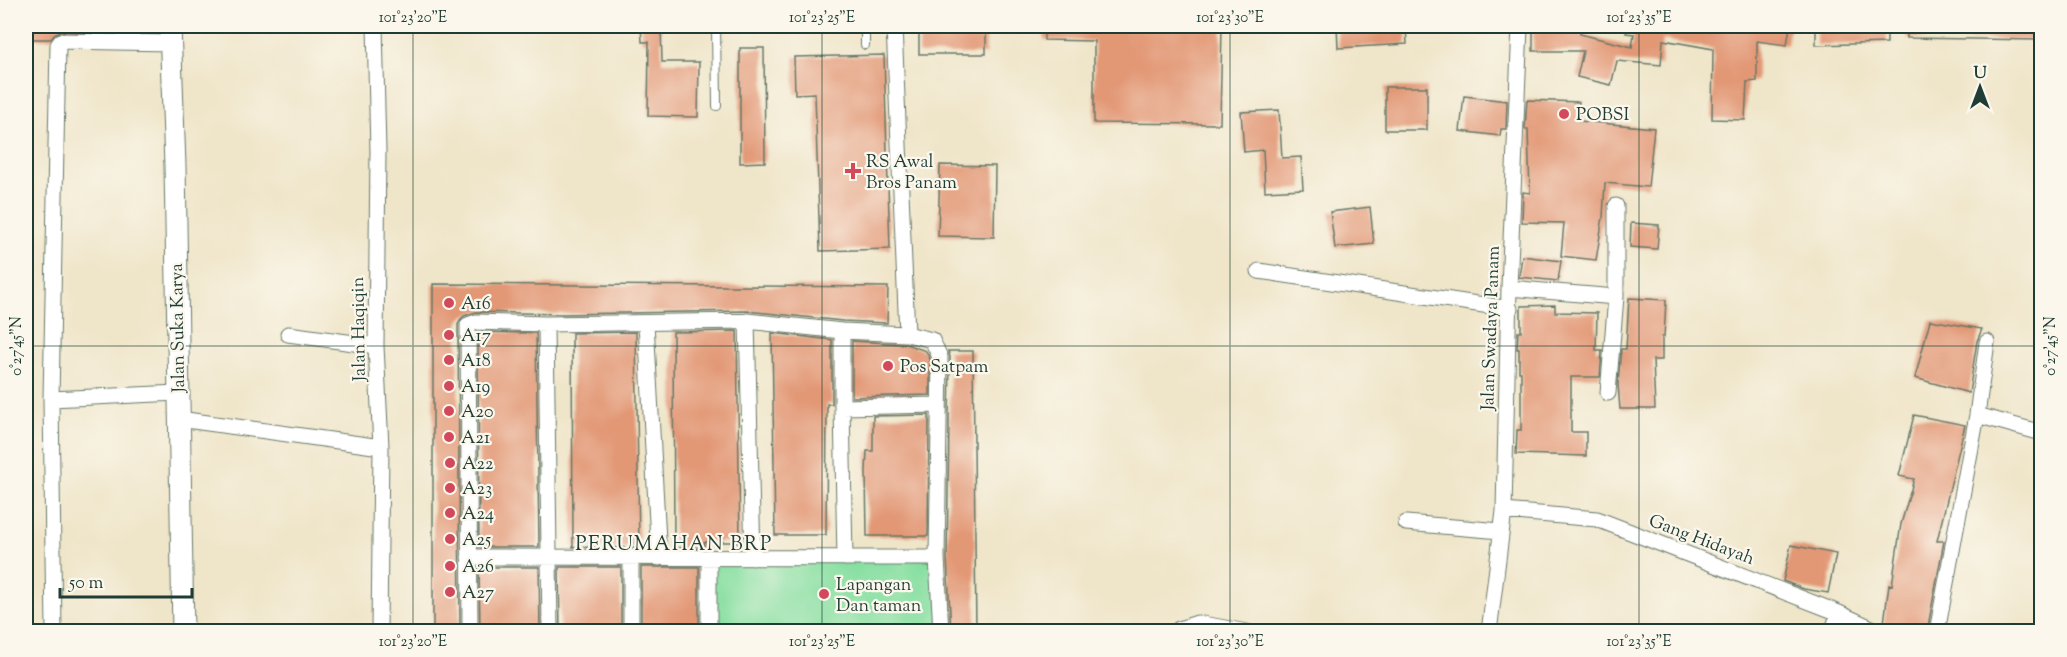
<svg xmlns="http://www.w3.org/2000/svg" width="2067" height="657" viewBox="0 0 2067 657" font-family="'Sorts Mill Goudy',serif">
	<rect width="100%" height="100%" fill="#fbf7ec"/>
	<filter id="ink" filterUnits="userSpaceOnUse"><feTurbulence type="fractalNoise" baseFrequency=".0167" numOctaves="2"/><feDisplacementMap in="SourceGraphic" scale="12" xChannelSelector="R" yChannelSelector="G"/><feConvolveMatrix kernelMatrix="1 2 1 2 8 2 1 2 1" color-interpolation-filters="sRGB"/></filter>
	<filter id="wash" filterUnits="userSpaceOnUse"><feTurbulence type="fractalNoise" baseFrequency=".008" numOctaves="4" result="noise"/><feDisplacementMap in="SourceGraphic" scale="24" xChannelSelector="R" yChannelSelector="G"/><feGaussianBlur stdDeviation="1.35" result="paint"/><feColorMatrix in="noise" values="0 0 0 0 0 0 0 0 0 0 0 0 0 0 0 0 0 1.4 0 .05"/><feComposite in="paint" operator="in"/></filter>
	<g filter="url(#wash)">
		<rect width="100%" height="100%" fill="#efe5c9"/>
		<!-- green -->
		<path fill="#88dfa2" stroke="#548e6b" stroke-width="1.5" d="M709,557L937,558L941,631L709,632Z"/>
		<g id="blocks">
			<!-- building -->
			<path fill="#e29774" d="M26,26H82V32L61,31L56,33L51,39H26Z
				M641,26H661L662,62H699L698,117L648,116L649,42H642Z
				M919,26H986V54H919Z
				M1044,26H1222L1220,124L1094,123V41L1044,40Z
				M1337,26H1406L1407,44L1338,48Z
				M1533,26H1580V34L1632,47L1634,34L1626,33V26H1790L1787,45L1757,41V81L1747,82L1745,120L1712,119L1713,49L1663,40L1661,65L1617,61L1611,85L1577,77L1583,51H1533Z
				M1816,26H1887V43L1816,45Z
				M1907,26H2042V40L1907,38Z
				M740,48H764L765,162L740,163Z
				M884,55L890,249L820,251L815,93L795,94L794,57Z
				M1385,87H1427V130H1385Z
				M1464,96L1507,101L1506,129H1501L1500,136L1460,131Z
				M1527,100L1579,102V121L1654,128L1648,187L1605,183L1603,217L1596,260L1561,256L1564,223L1522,222L1523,192L1530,193L1528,129H1525Z
				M1279,110L1282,158L1301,157L1303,189L1265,191L1263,150L1244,152L1241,112Z
				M940,165L995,166L994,237L938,236Z
				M1370,207L1374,244L1335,248L1330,212Z
				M1631,223L1659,225L1657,249L1630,247Z
				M1522,256L1561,261L1558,281L1519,277Z
				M433,284L888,287L887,323L843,321L747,311L560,314L476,312L464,316L460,320L458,325L460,632H433Z
				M1629,298L1666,300L1664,337H1662V360H1653L1655,409H1620L1618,384L1621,349H1626Z
				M1555,305V312L1597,313L1596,350H1602L1600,377H1571V432H1586V456L1516,454L1517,430H1521V372H1519V349H1517L1518,332H1521V306Z
				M1930,320L1982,329L1977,341L1969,393L1915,378Z
				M737,331L740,542H706L704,543V548H674L673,332Z
				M478,332L536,333L539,547H479Z
				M636,332L639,548L573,547L572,333Z
				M772,333L832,340V404H827L826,535H775Z
				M852,341L906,344L926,351L930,359V395L852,397Z
				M948,351H973L976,632L951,631L947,558L950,357Z
				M929,415L928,536H867L866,471L867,451H873V416Z
				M1914,415L1965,425L1937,541H1944L1927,632H1895L1889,629L1884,623L1889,584L1892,585L1901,524L1914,479L1899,476Z
				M1791,545L1836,554L1828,593L1804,589L1783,581Z
				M479,567H539L540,632H480Z
				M559,567H621V632H560Z
				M641,567H699V632H641Z"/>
		</g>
	</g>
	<g filter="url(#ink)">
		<use href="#blocks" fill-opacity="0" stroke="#687868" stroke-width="1.5"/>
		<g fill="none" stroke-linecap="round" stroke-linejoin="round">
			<!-- lane casing -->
			<g stroke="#687868" stroke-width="10">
				<path id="lane" d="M716,26L717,106
					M865,26V45"/>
			</g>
			<!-- street casing -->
			<g stroke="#687868" stroke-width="17">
				<path id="street" d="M375,26L378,151L376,346L381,447L379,632
					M894,26L907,334
					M1259,271L1510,309
					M1509,288L1616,297
					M747,321L753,558
					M646,323L659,558
					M546,324L550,632
					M842,331V407L845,558
					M288,334L376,346
					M1608,393L1616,297V206
					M51,399L178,393
					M842,407L938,405
					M1977,415L2042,433
					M179,419L381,447
					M1504,511L1597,519L1839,613L1880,632
					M1406,523L1501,531
					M469,557L937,558
					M631,557V632
					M54,632L51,399L58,45L61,41L171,43
					M470,632L468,325L476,322L546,324L747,321L842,331L907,334L932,340L940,357L937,558L941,632
					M709,632V557
					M1178,632L1179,629L1197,623L1247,632
					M1489,632L1504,511L1509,288L1520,26
					M1832,632L1839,613
					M1937,632L1977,415L1987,342"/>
			</g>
			<!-- secondary casing -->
			<g stroke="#687868" stroke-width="23">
				<path id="secondary" d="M170,26L175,166L183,632"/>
			</g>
			<!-- lane -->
			<use href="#lane" stroke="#fff" stroke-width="8"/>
			<!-- street -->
			<use href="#street" stroke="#fff" stroke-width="15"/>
			<!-- secondary -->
			<use href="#secondary" stroke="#fff" stroke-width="21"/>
		</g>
	</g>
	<!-- ticks -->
	<path fill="none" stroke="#1f3d34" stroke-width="1.5" stroke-opacity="0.45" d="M413,26V632M822,26V632M1230,26V632M1639,26V632M26,346H2042"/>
	<!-- markers -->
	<g fill="#d1495b" stroke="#fbf7ec" stroke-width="2">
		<circle cx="1564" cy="114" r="6"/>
		<path d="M850 162h6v6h6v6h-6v6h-6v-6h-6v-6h6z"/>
		<circle cx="449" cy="303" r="6"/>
		<circle cx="449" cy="335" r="6"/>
		<circle cx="449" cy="360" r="6"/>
		<circle cx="888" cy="366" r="6"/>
		<circle cx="449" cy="386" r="6"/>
		<circle cx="449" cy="411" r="6"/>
		<circle cx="449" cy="437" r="6"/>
		<circle cx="450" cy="463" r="6"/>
		<circle cx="450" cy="488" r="6"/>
		<circle cx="450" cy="513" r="6"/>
		<circle cx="450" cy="539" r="6"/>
		<circle cx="450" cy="566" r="6"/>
		<circle cx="450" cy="592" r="6"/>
		<circle cx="824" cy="594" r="6"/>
	</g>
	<g text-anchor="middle" stroke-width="4.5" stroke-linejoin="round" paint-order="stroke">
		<!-- poi labels -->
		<g font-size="18" fill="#1f3d34" stroke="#fbf7ec" text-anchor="start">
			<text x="1576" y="120">POBSI</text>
			<text x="866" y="167">RS Awal<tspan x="866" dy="21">Bros Panam</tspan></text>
			<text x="461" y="309">A16</text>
			<text x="461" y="341">A17</text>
			<text x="461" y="366">A18</text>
			<text x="900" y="372">Pos Satpam</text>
			<text x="461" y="392">A19</text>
			<text x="461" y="417">A20</text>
			<text x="461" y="443">A21</text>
			<text x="462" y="469">A22</text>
			<text x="462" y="494">A23</text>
			<text x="462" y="519">A24</text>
			<text x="462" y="545">A25</text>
			<text x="462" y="572">A26</text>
			<text x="836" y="590">Lapangan<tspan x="836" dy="21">Dan taman</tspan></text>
			<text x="462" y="598">A27</text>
		</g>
		<!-- street labels -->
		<g font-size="18" fill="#1f3d34" stroke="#fbf7ec">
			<text transform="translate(177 328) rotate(-91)" y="6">Jalan Suka Karya</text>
			<text transform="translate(1490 328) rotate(-88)" y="6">Jalan Swadaya Panam</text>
			<text transform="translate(358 329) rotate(-91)" y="6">Jalan Haqiqin</text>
			<text transform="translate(1702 539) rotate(21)" y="6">Gang Hidayah</text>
		</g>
		<!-- neighbourhood labels -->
		<g font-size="20" letter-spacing="1.5" fill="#1f3d34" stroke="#fbf7ec">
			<text x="674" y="550">PERUMAHAN BRP</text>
		</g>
	</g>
	<!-- margin -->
	<rect width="2067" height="657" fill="none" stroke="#fbf7ec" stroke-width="66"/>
	<!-- north arrow -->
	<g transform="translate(1980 87)" stroke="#fbf7ec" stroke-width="4.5" paint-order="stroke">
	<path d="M0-4.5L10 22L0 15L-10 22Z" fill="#1f3d34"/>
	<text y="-9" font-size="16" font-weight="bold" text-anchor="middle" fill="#1f3d34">U</text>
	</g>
	<!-- scale -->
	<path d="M60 588v9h132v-9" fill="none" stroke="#1f3d34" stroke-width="3"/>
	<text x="69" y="588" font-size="18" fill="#1f3d34" stroke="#fbf7ec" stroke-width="4.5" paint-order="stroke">50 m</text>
	<rect x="33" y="33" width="2001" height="591" fill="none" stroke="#1f3d34" stroke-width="2"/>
	<g font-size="15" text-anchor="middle" fill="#1f3d34">
		<text x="413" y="22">101°23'20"E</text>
		<text x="822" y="22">101°23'25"E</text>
		<text x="1230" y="22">101°23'30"E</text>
		<text x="1639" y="22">101°23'35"E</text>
		<text transform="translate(16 346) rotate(-90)" y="5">0°27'45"N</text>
		<text transform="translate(2050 346) rotate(-90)" y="5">0°27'45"N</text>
		<text x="413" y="646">101°23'20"E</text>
		<text x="822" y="646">101°23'25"E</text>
		<text x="1230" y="646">101°23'30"E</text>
		<text x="1639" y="646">101°23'35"E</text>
	</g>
</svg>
